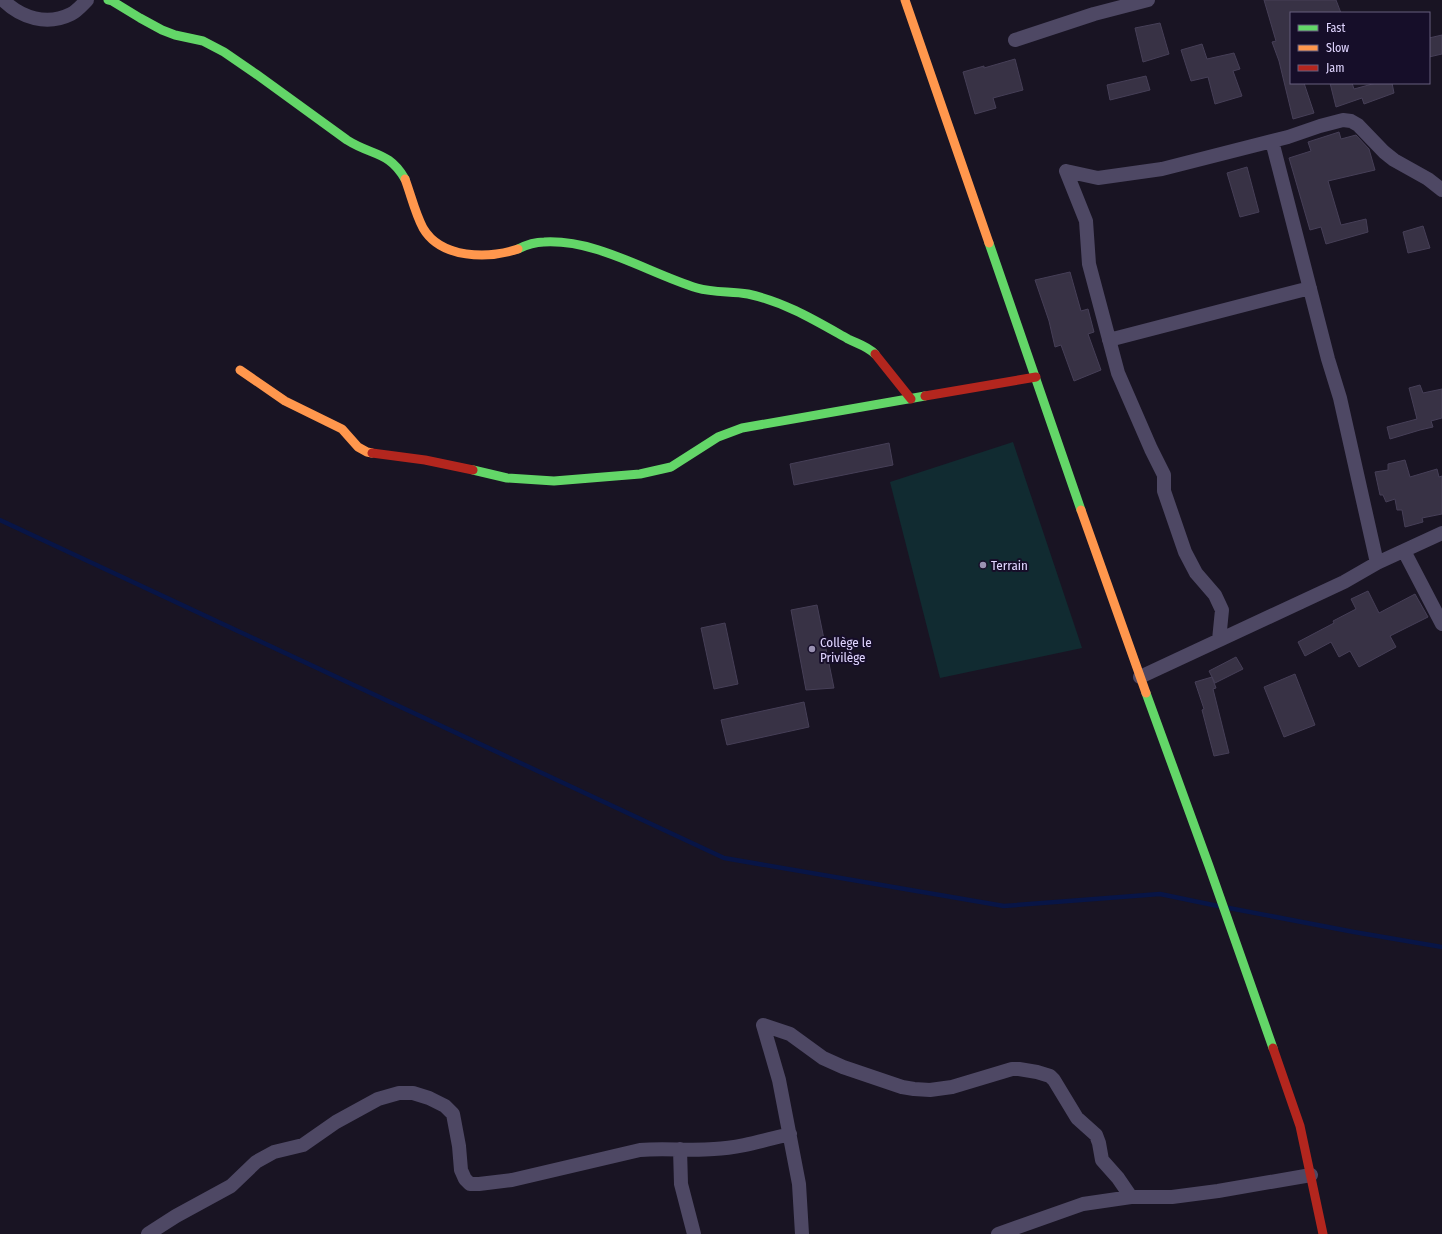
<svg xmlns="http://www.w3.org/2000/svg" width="1442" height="1234" viewBox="0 0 1442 1234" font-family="'Fira Sans Condensed',sans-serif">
	<rect width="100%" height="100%" fill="#191423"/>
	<!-- green -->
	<path fill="#112b31" d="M1013,442L1082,648L940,678L890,482Z"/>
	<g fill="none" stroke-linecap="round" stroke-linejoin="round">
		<!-- stream -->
		<path stroke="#081546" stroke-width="4.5" d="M0,520L724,858L1004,906L1160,894L1218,906
			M1229,908L1354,932L1442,947"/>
	</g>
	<!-- building -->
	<path fill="#383245" stroke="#463f57" d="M1264,0H1336L1341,13H1291V83H1304L1314,113L1293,119L1279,61L1272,42L1276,41Z
		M1160,23L1169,54L1143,62L1135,28Z
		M1442,35V54L1429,57V38Z
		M1202,44L1207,59L1234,53L1240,69L1233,71L1242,96L1215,104L1208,77L1191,81L1181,50Z
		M1015,59L1023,90L993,98L996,108L975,114L963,72L984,66V68Z
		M1146,76L1150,90L1110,100L1107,85Z
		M1330,83H1352L1354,89L1376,83H1392L1394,93L1364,104L1362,98L1336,107Z
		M1339,132L1341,139L1356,135L1369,149L1375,170L1328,181L1341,225L1366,219L1368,232L1326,244L1321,227L1310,230L1289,158L1311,151L1308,142Z
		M1247,167L1259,212L1240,217L1227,173Z
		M1423,226L1430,248L1408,253L1403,232Z
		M1070,272L1081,311L1088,309L1094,332L1088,334L1101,370L1074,381L1061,345L1055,347L1049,321L1035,280Z
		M1420,385L1423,393L1442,389V418L1431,421L1433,427L1420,430L1390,439L1387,427L1417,419L1409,388Z
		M889,443L893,465L794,485L790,464Z
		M1405,460L1410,477L1437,469L1439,477L1442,476V514L1422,518L1423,522L1405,527L1402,510H1397L1395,499L1386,502L1383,495H1380L1375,472L1388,470V464Z
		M1368,591L1379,613L1415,594L1428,617L1390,636L1396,647L1359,667L1350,651L1339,657L1331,642L1305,656L1298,642L1334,623L1333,621L1356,609L1351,599Z
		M817,605L834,688L806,690L791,610Z
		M725,623L738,684L714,689L701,628Z
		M1236,657L1243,669L1215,683L1209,671Z
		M1295,674L1315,725L1284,737L1264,687Z
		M1212,677L1216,688L1213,689L1229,753L1214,756L1202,710L1204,709L1195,682Z
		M804,702L809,727L727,745L721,720Z"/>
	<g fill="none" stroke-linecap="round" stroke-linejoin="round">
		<!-- street -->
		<path stroke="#4e4864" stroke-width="14" d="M3,0C21,18 47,26 71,14C77,11 82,5 87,0
			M1015,40L1094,14L1148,0
			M1272,141L1328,359L1340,398L1377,563
			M1066,171L1086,221L1089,264L1118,373L1151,449L1164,475V491L1185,552L1196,573L1215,595L1222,610L1219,640
			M1066,171L1098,178L1162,169L1288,137L1320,126L1343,120L1351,121L1358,125L1384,152L1394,160L1428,179L1442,190
			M1109,340L1310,288
			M1404,551L1442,624
			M1140,677L1344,582L1377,563L1442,533
			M763,1025L790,1034L823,1058L843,1067L902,1087L914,1089L930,1090L952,1087L1012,1069H1019L1037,1072L1050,1076L1054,1080L1077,1118L1096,1135L1099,1143L1102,1160L1118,1178L1131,1197
			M763,1025L779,1080L799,1184L802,1234
			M680,1149L681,1184L694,1234
			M148,1234L176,1216L231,1186L256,1162L274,1152L303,1145L336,1122L378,1099L399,1093H413L429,1098L445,1106L453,1114L459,1146L461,1170L465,1179L470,1184H479L512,1180L640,1150C665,1148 690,1151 714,1149C740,1148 765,1140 790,1134
			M998,1234L1083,1204L1131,1197H1172L1218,1191L1311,1175"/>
		<!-- fast -->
		<path stroke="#63d668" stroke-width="9" d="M108,0L112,1L140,18L162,30L175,35L203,41L224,52L256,74L347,140C372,156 389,151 405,179
			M989,243L1081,510
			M518,249C526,245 535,242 544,242C597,239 648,273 697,288C714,293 731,291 748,294C785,302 816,321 848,339C858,344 867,346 875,354
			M473,470L507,478L554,481L640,474L671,467L718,437L742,428L925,396
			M1146,693L1209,866L1273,1048"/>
		<!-- slow -->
		<path stroke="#ff974d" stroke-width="9" d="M905,0L989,243
			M405,179C411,195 415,213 423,228C441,259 488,259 518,249
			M240,370L285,401L342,429L358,447L367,452L372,453
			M1081,510L1146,693"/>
		<!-- jam -->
		<path stroke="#b3261e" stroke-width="9" d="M875,354L911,399
			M925,396L1036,377
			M372,453L425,460L473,470
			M1273,1048L1300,1126L1323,1234"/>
	</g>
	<!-- markers -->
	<g fill="#9a91b2" stroke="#160e29" stroke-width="1.5">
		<circle cx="983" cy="565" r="4"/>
		<circle cx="812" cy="649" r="4"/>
	</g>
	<g text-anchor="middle" stroke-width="4" stroke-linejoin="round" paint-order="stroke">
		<!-- poi labels -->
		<g font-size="13" fill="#e0d5ff" stroke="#160e29" text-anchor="start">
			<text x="991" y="570">Terrain</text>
			<text x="820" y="647">Collège le<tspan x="820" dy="15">Privilège</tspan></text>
		</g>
	</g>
	<!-- legend -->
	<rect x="1290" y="12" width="140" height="72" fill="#160e29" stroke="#675e7f"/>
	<rect x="1298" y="25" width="20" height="6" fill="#63d668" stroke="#675e7f"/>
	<text x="1326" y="32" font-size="12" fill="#e0d5ff">Fast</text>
	<rect x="1298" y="45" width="20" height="6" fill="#ff974d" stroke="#675e7f"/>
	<text x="1326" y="52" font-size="12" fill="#e0d5ff">Slow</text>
	<rect x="1298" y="65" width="20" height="6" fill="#b3261e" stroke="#675e7f"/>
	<text x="1326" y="72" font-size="12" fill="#e0d5ff">Jam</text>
</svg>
